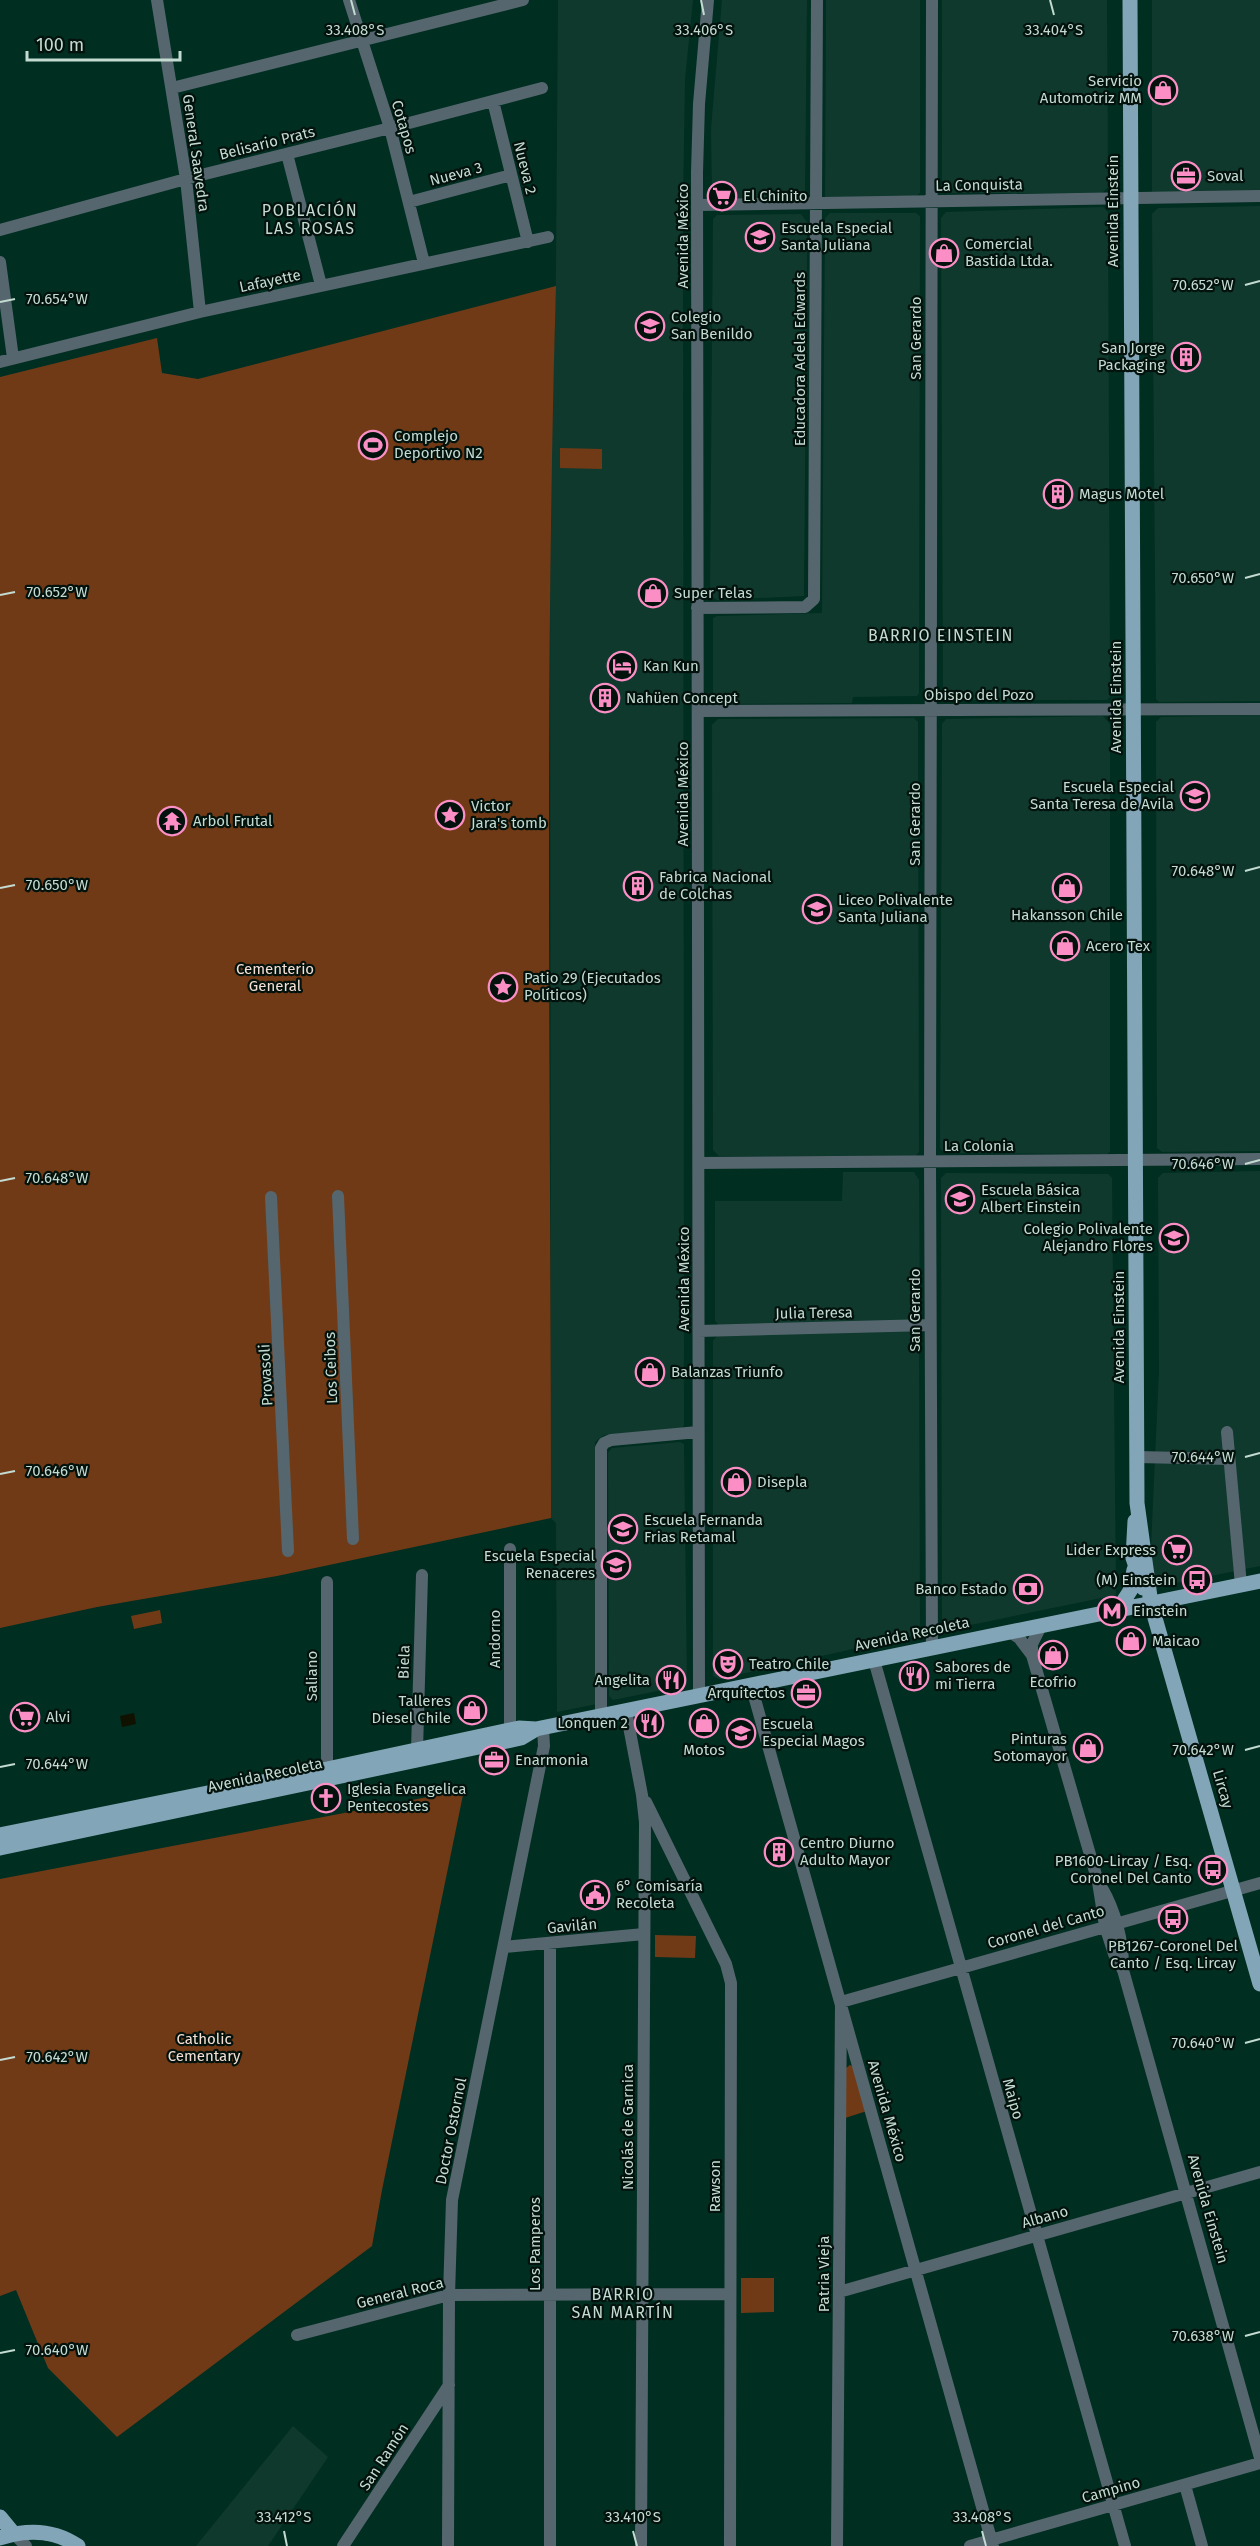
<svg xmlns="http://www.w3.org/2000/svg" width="1260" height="2546" viewBox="0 0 1260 2546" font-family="'Fira Sans',sans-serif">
	<rect width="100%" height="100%" fill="#002e21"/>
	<!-- built -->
	<path fill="#0f392d" d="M558,0H693L685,79L683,200L684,1425L682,1428L604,1435L595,1442L597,1704L557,1712L556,1523L551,1518L550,499L556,271Z
		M722,0H807L805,196L801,200H715L712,196L711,128Z
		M826,0H920V193L915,197L825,198Z
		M942,0H1107L1108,187L1102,193H949L942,186Z
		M1152,0H1260V192L1152,193Z
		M1260,206V701L1159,702L1156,699L1152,214L1158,208Z
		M1103,207L1108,212L1110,697L1107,700H943L941,218L946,212Z
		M830,213H916L920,216L919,693L917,696L853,697L852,703L715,704L713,701V618L717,616L822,613L825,218Z
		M801,214L807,222V253L804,596L717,600L710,595L713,219L717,215Z
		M1260,715V1151L1162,1152L1157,1148L1156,722L1161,717Z
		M1103,716L1110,724V1152L1107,1154L944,1153L940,1148L942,724L946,719Z
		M914,718L918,722L919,1152L916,1156H719L713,1150L712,725L718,719Z
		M1260,1171V1566L1156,1587L1151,1547L1159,1371L1158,1178L1163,1173Z
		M843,1172H914L919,1180L920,1318L917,1321L719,1325L715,1321V1201H842Z
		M946,1173L1099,1174H1108L1112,1178L1116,1595L946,1630L942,1626L941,1178Z
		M915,1329L919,1332L920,1634L719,1679L713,1676V1341L717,1336Z
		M680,1442L684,1444L687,1685L613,1700L609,1696L608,1453L612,1448Z
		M293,2426L328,2457L268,2546H196Z"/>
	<!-- green -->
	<path fill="#713a17" d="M556,286C544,697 551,1107 551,1518L277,1576L97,1607L0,1628V377L157,338L162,373L198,379Z
		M560,448L602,449V469L560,468Z
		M160,1610L162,1623L134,1629L131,1616Z
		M464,1790L382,2190L372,2246L117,2437L48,2368L16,2290L0,2296V1879Z
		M655,1935L696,1936L695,1958L655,1957Z
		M850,2065L854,2067L867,2111L845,2118L846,2068Z
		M741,2278H774V2312L741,2313Z"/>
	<!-- water -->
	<path fill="#110" d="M134,1713L136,1724L122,1727L120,1716Z"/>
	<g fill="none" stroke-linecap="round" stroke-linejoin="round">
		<!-- minor -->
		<path stroke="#55666e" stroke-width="12" d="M157,0L186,179L200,312
			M349,0L390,128L424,263
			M172,88L523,0
			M493,101L528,242
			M287,154L321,285
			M409,202L511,175
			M698,205L1260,196
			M0,230L193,177L390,128L542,88
			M0,262L13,358
			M0,362L200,312L548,237
			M697,608L805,607L814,599L817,0
			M698,711L1260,709
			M699,1163L1260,1159
			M338,1196L353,1539
			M271,1197L288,1551
			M699,1331L930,1325
			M1227,1432L1241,1585
			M1137,1457L1229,1459
			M1041,1626L1032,1644V1655L1098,1882L1105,1926L1114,1954L1123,1970L1260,2458
			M1010,1632L1019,1638L1032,1655
			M932,1648L930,1161L932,0
			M874,1660L1125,2546
			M751,1685L993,2546
			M699,1695L697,172L699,104L708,0
			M626,1711L642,1795L645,1822L641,2546
			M601,1716V1448L604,1443L611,1440L698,1432
			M510,1730V1549
			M417,1750L422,1575
			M327,1769V1582
			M646,1802L726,1964L731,1983L730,2546
			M1102,1888C1115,1910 1123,1941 1123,1966
			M504,1947L644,1934
			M839,2292L1260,2172
			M297,2335L449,2295L729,2294
			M1185,2485L1202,2546
			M14,2534L26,2546
			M343,2546L449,2385
			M448,2546L449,2295L452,2200L544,1746L543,1728
			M550,2546V1943
			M837,2546L841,2002L1260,1883
			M970,2546L1260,2463"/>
		<!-- major -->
		<path stroke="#82a5b7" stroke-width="15" d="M1130,0L1137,1503L1151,1604L1260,1984
			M1135,1521L1133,1558L1143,1588
			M1117,1611L1130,1591L1134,1570
			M0,1835L327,1769L519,1728L536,1729L1260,1581
			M0,1848L521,1738L536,1729
			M0,2517L14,2534
			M0,2538C27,2529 53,2529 78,2546"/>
	</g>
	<!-- ticks -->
	<path fill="none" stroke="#c4dbd2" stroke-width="2" d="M351,0L355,15M701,0L704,15M1050,0L1054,15M1245,285L1260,281M0,302L15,299M1245,578L1260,574M0,595L15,592M1245,871L1260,867M0,888L15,885M1245,1164L1260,1160M0,1181L15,1178M1245,1457L1260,1453M0,1474L15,1471M1245,1750L1260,1746M0,1767L15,1764M1245,2043L1260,2039M0,2060L15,2057M1245,2336L1260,2332M0,2353L15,2350M284,2531L287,2546M633,2531L637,2546M982,2531L986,2546"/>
	<!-- icons -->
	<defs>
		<g id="shop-ring" transform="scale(1.5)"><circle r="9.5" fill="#03120d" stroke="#fb8fc5" stroke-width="1.5"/><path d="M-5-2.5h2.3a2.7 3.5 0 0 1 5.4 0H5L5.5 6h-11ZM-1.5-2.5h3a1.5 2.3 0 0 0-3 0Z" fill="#fb8fc5"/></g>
		<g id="office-ring" transform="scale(1.5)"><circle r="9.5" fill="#03120d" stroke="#fb8fc5" stroke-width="1.5"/><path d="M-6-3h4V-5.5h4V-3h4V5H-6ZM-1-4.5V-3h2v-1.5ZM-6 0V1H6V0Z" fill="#fb8fc5"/></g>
		<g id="supermarket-ring" transform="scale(1.5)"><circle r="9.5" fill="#03120d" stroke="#fb8fc5" stroke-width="1.5"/><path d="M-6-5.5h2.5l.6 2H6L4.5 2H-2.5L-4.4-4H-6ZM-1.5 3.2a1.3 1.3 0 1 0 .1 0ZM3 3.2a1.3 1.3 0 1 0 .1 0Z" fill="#fb8fc5"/></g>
		<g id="school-ring" transform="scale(1.5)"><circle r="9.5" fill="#03120d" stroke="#fb8fc5" stroke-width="1.5"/><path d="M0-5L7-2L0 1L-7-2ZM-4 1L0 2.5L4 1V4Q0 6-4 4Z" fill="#fb8fc5"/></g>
		<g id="building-ring" transform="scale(1.5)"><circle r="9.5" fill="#03120d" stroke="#fb8fc5" stroke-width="1.5"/><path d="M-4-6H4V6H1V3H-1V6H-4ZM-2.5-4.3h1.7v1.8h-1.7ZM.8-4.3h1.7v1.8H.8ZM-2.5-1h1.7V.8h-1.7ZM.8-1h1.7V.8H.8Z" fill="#fb8fc5"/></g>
		<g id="stadium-ring" transform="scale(1.5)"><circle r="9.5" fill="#03120d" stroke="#fb8fc5" stroke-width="1.5"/><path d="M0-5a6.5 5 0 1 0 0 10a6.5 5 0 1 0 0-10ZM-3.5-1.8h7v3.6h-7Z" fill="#fb8fc5"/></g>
		<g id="hotel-ring" transform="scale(1.5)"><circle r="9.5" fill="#03120d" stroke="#fb8fc5" stroke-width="1.5"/><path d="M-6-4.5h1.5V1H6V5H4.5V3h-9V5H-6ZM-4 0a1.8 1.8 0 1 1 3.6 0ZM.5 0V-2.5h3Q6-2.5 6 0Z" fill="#fb8fc5"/></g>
		<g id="sight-ring" transform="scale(1.5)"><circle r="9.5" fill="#03120d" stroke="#fb8fc5" stroke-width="1.5"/><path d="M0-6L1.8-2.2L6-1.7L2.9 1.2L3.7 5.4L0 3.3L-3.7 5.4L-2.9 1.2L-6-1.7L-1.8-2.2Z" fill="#fb8fc5"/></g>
		<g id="temple-ring" transform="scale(1.5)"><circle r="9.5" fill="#03120d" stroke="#fb8fc5" stroke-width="1.5"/><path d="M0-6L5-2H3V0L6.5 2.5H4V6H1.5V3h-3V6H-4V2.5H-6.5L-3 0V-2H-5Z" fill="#fb8fc5"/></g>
		<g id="bus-ring" transform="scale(1.5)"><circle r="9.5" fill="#03120d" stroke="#fb8fc5" stroke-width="1.5"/><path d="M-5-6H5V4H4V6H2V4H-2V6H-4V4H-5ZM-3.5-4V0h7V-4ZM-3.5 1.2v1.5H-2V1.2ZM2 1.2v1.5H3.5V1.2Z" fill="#fb8fc5"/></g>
		<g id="bank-ring" transform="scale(1.5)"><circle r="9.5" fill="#03120d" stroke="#fb8fc5" stroke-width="1.5"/><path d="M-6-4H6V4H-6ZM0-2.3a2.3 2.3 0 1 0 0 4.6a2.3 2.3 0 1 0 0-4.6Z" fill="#fb8fc5"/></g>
		<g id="metro-ring" transform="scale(1.5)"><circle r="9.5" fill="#03120d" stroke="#fb8fc5" stroke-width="1.5"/><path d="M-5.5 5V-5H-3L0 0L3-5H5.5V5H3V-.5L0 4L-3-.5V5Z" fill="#fb8fc5"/></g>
		<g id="theatre-ring" transform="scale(1.5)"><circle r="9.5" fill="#03120d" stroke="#fb8fc5" stroke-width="1.5"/><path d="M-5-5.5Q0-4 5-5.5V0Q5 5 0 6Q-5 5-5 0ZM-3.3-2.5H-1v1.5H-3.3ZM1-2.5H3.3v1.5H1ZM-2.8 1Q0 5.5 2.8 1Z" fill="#fb8fc5"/></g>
		<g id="restaurant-ring" transform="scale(1.5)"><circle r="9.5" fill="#03120d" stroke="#fb8fc5" stroke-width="1.5"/><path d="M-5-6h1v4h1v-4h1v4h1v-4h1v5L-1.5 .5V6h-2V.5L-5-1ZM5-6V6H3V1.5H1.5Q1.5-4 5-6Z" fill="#fb8fc5"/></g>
		<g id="church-ring" transform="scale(1.5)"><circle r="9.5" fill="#03120d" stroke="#fb8fc5" stroke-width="1.5"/><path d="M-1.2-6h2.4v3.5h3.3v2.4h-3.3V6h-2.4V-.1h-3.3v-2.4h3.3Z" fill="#fb8fc5"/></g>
		<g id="civic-ring" transform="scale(1.5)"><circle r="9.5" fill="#03120d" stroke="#fb8fc5" stroke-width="1.5"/><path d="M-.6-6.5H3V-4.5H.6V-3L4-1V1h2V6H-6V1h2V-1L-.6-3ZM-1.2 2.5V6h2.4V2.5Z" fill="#fb8fc5"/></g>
	</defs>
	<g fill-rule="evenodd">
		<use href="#shop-ring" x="1163" y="90"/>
		<use href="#office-ring" x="1186" y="176"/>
		<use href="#supermarket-ring" x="722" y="196"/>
		<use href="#school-ring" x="760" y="237"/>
		<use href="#shop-ring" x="944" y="253"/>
		<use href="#school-ring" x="650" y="326"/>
		<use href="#building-ring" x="1186" y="357"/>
		<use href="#stadium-ring" x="373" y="445"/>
		<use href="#building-ring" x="1058" y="494"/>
		<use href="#shop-ring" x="653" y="593"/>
		<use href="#hotel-ring" x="622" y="666"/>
		<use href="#building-ring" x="605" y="698"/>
		<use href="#school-ring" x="1195" y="796"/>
		<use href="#sight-ring" x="450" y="815"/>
		<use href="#temple-ring" x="172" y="821"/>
		<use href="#building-ring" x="638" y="886"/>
		<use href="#shop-ring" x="1067" y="888"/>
		<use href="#school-ring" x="817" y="909"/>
		<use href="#shop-ring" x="1065" y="946"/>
		<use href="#sight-ring" x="503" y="987"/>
		<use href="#school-ring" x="960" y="1199"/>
		<use href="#school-ring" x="1174" y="1238"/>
		<use href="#shop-ring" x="650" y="1372"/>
		<use href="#shop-ring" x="736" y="1482"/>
		<use href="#school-ring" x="623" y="1529"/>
		<use href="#supermarket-ring" x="1177" y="1550"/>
		<use href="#school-ring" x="616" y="1565"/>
		<use href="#bus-ring" x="1197" y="1580"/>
		<use href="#bank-ring" x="1028" y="1589"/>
		<use href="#metro-ring" x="1112" y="1611"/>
		<use href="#shop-ring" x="1131" y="1641"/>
		<use href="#shop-ring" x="1053" y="1655"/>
		<use href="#theatre-ring" x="728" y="1664"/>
		<use href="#restaurant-ring" x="914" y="1676"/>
		<use href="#restaurant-ring" x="671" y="1680"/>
		<use href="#office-ring" x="806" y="1693"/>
		<use href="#shop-ring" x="472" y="1710"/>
		<use href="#supermarket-ring" x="25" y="1717"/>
		<use href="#restaurant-ring" x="649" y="1723"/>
		<use href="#shop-ring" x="704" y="1723"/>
		<use href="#school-ring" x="741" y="1733"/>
		<use href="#shop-ring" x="1088" y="1748"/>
		<use href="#office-ring" x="494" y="1760"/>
		<use href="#church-ring" x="326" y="1798"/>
		<use href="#building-ring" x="779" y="1852"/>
		<use href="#bus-ring" x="1213" y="1870"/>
		<use href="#civic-ring" x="595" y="1895"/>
		<use href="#bus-ring" x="1173" y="1919"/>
	</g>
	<g text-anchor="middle" stroke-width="4.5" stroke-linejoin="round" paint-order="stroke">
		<!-- poi labels -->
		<g font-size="15" fill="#c4dbd2" stroke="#03120d" text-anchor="start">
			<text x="1142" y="86" text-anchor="end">Servicio<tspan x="1142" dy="17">Automotriz MM</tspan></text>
			<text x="1207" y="181">Soval</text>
			<text x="743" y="201">El Chinito</text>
			<text x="781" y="233">Escuela Especial<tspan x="781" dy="17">Santa Juliana</tspan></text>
			<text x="965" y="249">Comercial<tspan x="965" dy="17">Bastida Ltda.</tspan></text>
			<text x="671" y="322">Colegio<tspan x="671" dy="17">San Benildo</tspan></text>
			<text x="1165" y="353" text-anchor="end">San Jorge<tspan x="1165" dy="17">Packaging</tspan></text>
			<text x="394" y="441">Complejo<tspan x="394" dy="17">Deportivo N2</tspan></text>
			<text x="1079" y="499">Magus Motel</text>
			<text x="674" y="598">Super Telas</text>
			<text x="643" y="671">Kan Kun</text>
			<text x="626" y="703">Nahüen Concept</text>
			<text x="1174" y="792" text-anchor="end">Escuela Especial<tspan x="1174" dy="17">Santa Teresa de Avila</tspan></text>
			<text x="471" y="811">Victor<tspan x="471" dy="17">Jara's tomb</tspan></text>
			<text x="193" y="826">Arbol Frutal</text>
			<text x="659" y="882">Fabrica Nacional<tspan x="659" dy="17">de Colchas</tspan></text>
			<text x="838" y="905">Liceo Polivalente<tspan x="838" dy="17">Santa Juliana</tspan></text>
			<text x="1067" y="920" text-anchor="middle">Hakansson Chile</text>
			<text x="1086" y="951">Acero Tex</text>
			<text x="524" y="983">Patio 29 (Ejecutados<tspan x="524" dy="17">Políticos)</tspan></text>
			<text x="981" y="1195">Escuela Básica<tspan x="981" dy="17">Albert Einstein</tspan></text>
			<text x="1153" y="1234" text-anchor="end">Colegio Polivalente<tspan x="1153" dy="17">Alejandro Flores</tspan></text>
			<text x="671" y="1377">Balanzas Triunfo</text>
			<text x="757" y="1487">Disepla</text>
			<text x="644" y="1525">Escuela Fernanda<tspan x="644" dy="17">Frias Retamal</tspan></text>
			<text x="1156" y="1555" text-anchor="end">Lider Express</text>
			<text x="595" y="1561" text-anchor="end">Escuela Especial<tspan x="595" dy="17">Renaceres</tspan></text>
			<text x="1176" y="1585" text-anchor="end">(M) Einstein</text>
			<text x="1007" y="1594" text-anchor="end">Banco Estado</text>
			<text x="1133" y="1616">Einstein</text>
			<text x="1152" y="1646">Maicao</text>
			<text x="749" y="1669">Teatro Chile</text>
			<text x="935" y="1672">Sabores de<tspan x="935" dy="17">mi Tierra</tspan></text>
			<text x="650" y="1685" text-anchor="end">Angelita</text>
			<text x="1053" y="1687" text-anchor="middle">Ecofrio</text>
			<text x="785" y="1698" text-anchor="end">Arquitectos</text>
			<text x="451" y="1706" text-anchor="end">Talleres<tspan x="451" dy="17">Diesel Chile</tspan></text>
			<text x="46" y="1722">Alvi</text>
			<text x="628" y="1728" text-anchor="end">Lonquen 2</text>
			<text x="762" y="1729">Escuela<tspan x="762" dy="17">Especial Magos</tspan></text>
			<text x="1067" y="1744" text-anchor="end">Pinturas<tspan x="1067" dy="17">Sotomayor</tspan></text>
			<text x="704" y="1755" text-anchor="middle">Motos</text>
			<text x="515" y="1765">Enarmonia</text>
			<text x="347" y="1794">Iglesia Evangelica<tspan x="347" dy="17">Pentecostes</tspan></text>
			<text x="800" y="1848">Centro Diurno<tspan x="800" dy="17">Adulto Mayor</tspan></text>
			<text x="1192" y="1866" text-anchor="end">PB1600-Lircay / Esq.<tspan x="1192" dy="17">Coronel Del Canto</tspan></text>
			<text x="616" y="1891">6° Comisaría<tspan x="616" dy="17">Recoleta</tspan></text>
			<text x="1173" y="1951" text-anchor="middle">PB1267-Coronel Del<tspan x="1173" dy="17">Canto / Esq. Lircay</tspan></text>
		</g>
		<!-- street labels -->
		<g font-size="15" fill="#c4dbd2" stroke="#03120d">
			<text transform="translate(404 127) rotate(74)" y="5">Cotapos</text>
			<text transform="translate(267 143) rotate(-14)" y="5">Belisario Prats</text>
			<text transform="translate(196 153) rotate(82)" y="5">General Saavedra</text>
			<text transform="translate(525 168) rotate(76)" y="5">Nueva 2</text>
			<text transform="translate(456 174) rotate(-15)" y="5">Nueva 3</text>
			<text transform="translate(979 185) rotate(-1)" y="5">La Conquista</text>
			<text transform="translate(1113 211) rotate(-90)" y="5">Avenida Einstein</text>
			<text transform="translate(683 236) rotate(-90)" y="5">Avenida México</text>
			<text transform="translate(270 281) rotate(-12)" y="5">Lafayette</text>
			<text transform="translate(916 338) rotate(-90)" y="5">San Gerardo</text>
			<text transform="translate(800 359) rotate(-90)" y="5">Educadora Adela Edwards</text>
			<text x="979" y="700">Obispo del Pozo</text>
			<text transform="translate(1116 697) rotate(-90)" y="5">Avenida Einstein</text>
			<text transform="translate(683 794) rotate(-90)" y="5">Avenida México</text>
			<text transform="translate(915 824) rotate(-90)" y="5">San Gerardo</text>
			<text x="979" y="1151">La Colonia</text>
			<text transform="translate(684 1279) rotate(-90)" y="5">Avenida México</text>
			<text transform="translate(915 1310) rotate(-90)" y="5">San Gerardo</text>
			<text transform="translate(814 1313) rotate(-1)" y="5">Julia Teresa</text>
			<text transform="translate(1119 1327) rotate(-90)" y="5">Avenida Einstein</text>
			<text transform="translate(331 1368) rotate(-92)" y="5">Los Ceibos</text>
			<text transform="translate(266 1375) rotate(-93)" y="5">Provasoli</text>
			<text transform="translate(912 1634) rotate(-12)" y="5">Avenida Recoleta</text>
			<text transform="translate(495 1639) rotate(-90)" y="5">Andorno</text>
			<text transform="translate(404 1662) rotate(-88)" y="5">Biela</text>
			<text transform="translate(312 1676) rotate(-90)" y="5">Saliano</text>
			<text transform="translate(265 1775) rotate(-12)" y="5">Avenida Recoleta</text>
			<text transform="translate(1223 1789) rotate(74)" y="5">Lircay</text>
			<text transform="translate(572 1926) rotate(-5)" y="5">Gavilán</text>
			<text transform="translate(1046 1927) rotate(-16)" y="5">Coronel del Canto</text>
			<text transform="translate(1013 2099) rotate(74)" y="5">Maipo</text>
			<text transform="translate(887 2111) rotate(74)" y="5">Avenida México</text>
			<text transform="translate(628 2127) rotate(-90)" y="5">Nicolás de Garnica</text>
			<text transform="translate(451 2131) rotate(-79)" y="5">Doctor Ostornol</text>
			<text transform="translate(715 2186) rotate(-90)" y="5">Rawson</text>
			<text transform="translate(1208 2209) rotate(74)" y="5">Avenida Einstein</text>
			<text transform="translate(1045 2217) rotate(-16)" y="5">Albano</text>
			<text transform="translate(535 2244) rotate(-90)" y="5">Los Pamperos</text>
			<text transform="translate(824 2274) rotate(-90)" y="5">Patria Vieja</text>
			<text transform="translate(400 2293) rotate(-14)" y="5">General Roca</text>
			<text transform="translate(384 2457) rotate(-57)" y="5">San Ramón</text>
			<text transform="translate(1111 2490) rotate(-16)" y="5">Campino</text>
		</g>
		<!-- park labels -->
		<g font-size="15" fill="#f5dfd4" stroke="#03120d">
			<text x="275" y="974">Cementerio<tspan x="275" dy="17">General</tspan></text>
			<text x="204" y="2044">Catholic<tspan x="204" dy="17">Cementary</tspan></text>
		</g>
		<!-- neighbourhood labels -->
		<g font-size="16" letter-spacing="1.5" fill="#c4dbd2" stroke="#03120d">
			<text x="310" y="216">POBLACIÓN<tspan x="310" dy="18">LAS ROSAS</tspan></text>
			<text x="941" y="641">BARRIO EINSTEIN</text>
			<text x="623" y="2300">BARRIO<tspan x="623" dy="18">SAN MARTÍN</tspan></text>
		</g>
	</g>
	<g font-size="15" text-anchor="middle" fill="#c4dbd2" stroke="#03120d" stroke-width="4.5" stroke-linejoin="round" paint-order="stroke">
		<text x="704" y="35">33.406°S</text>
		<text x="355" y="35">33.408°S</text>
		<text x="1054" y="35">33.404°S</text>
		<text x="1203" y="290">70.652°W</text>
		<text x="57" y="304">70.654°W</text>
		<text x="1203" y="583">70.650°W</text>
		<text x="57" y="597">70.652°W</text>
		<text x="1203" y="876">70.648°W</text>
		<text x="57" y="890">70.650°W</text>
		<text x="1203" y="1169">70.646°W</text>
		<text x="57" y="1183">70.648°W</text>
		<text x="1203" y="1462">70.644°W</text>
		<text x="57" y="1476">70.646°W</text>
		<text x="1203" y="1755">70.642°W</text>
		<text x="57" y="1769">70.644°W</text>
		<text x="1203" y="2048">70.640°W</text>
		<text x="57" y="2062">70.642°W</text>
		<text x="1203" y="2341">70.638°W</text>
		<text x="57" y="2355">70.640°W</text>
		<text x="284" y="2522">33.412°S</text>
		<text x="633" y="2522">33.410°S</text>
		<text x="982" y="2522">33.408°S</text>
	</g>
	<!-- scale -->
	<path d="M27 51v9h153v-9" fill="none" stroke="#c4dbd2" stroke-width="3"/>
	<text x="36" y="51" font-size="18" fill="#c4dbd2" stroke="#03120d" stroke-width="4.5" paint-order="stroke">100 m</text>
</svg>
